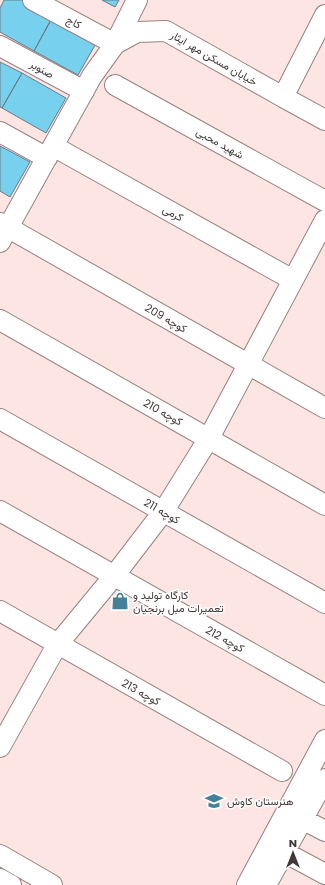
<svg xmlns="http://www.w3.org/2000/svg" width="325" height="885" viewBox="0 0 325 885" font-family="Poppins,Vazirmatn,sans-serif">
	<rect width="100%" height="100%" fill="#fde5e4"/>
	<!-- building -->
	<path fill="#77d0ed" stroke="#687c84" d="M4,0H25L53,16L34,51L0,32V8Z
		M102,0H119L115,7Z
		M53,16L98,40L78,75L34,51Z
		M0,62L22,73L2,108L0,107Z
		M22,73L66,98L46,133L2,108Z
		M0,146L30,162L10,197L0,191Z"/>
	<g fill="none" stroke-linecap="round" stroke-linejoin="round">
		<!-- minor casing -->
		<g stroke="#978280" stroke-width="22">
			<path id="minor" d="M33,0L115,44L137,0
				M0,46L84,91
				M115,85L325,201
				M283,97L325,120
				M0,132L47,158
				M53,146L293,280
				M0,223L325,408
				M0,242L92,76L115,44L137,32L166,31L283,97L325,15
				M0,320L325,505
				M0,419L325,603
				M0,511L325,695
				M0,611L282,771
				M0,747L57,645L114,576L163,512L209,438L325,220
				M302,819L325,831
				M284,852L325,874
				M0,855L52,885
				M0,879L11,885
				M247,885L325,740
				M266,885L325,779"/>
		</g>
		<!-- minor -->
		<use href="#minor" stroke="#fff" stroke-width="20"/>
	</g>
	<!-- icons -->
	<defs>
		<g id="shop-bare" transform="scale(1.38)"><path d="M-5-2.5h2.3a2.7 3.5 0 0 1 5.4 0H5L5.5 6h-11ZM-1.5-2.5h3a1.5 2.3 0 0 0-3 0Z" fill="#438296" stroke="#fff" stroke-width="2.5" paint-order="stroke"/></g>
		<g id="school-bare" transform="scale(1.38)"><path d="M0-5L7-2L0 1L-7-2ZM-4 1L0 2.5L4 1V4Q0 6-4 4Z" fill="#438296" stroke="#fff" stroke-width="2.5" paint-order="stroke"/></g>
	</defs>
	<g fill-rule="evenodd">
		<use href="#shop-bare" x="120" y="601"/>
		<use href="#school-bare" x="214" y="801"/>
	</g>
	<g text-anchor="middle" stroke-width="3" stroke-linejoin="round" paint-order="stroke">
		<!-- street labels -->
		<g font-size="11" fill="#413837" stroke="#fff">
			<text transform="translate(74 22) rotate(28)" y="4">کاج</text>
			<text transform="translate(214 58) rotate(30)" y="4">خیابان مسکن مهر ایثار</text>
			<text transform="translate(42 69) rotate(29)" y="4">صنوبر</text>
			<text transform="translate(220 143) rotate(29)" y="4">شهید محبی</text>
			<text transform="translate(173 213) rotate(29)" y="4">کرمی</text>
			<text transform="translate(166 318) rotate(30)" y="4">کوچه 209</text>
			<text transform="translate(163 412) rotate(29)" y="4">کوچه 210</text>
			<text transform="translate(162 511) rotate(30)" y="4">کوچه 211</text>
			<text transform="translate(225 639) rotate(29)" y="4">کوچه 212</text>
			<text transform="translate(141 692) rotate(29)" y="4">کوچه 213</text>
		</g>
		<!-- poi labels -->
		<g font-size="11" fill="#413837" stroke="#fff" text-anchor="start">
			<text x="133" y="599">کارگاه تولید و<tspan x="133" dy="13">تعمیرات مبل برنجیان</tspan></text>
			<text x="227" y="805">هنرستان کاوش</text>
		</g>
	</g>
	<!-- north arrow -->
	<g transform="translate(293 853)" stroke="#ffffff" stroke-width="3" paint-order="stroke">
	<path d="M0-3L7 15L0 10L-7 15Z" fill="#413837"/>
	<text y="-6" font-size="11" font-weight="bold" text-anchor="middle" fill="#413837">N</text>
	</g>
</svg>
